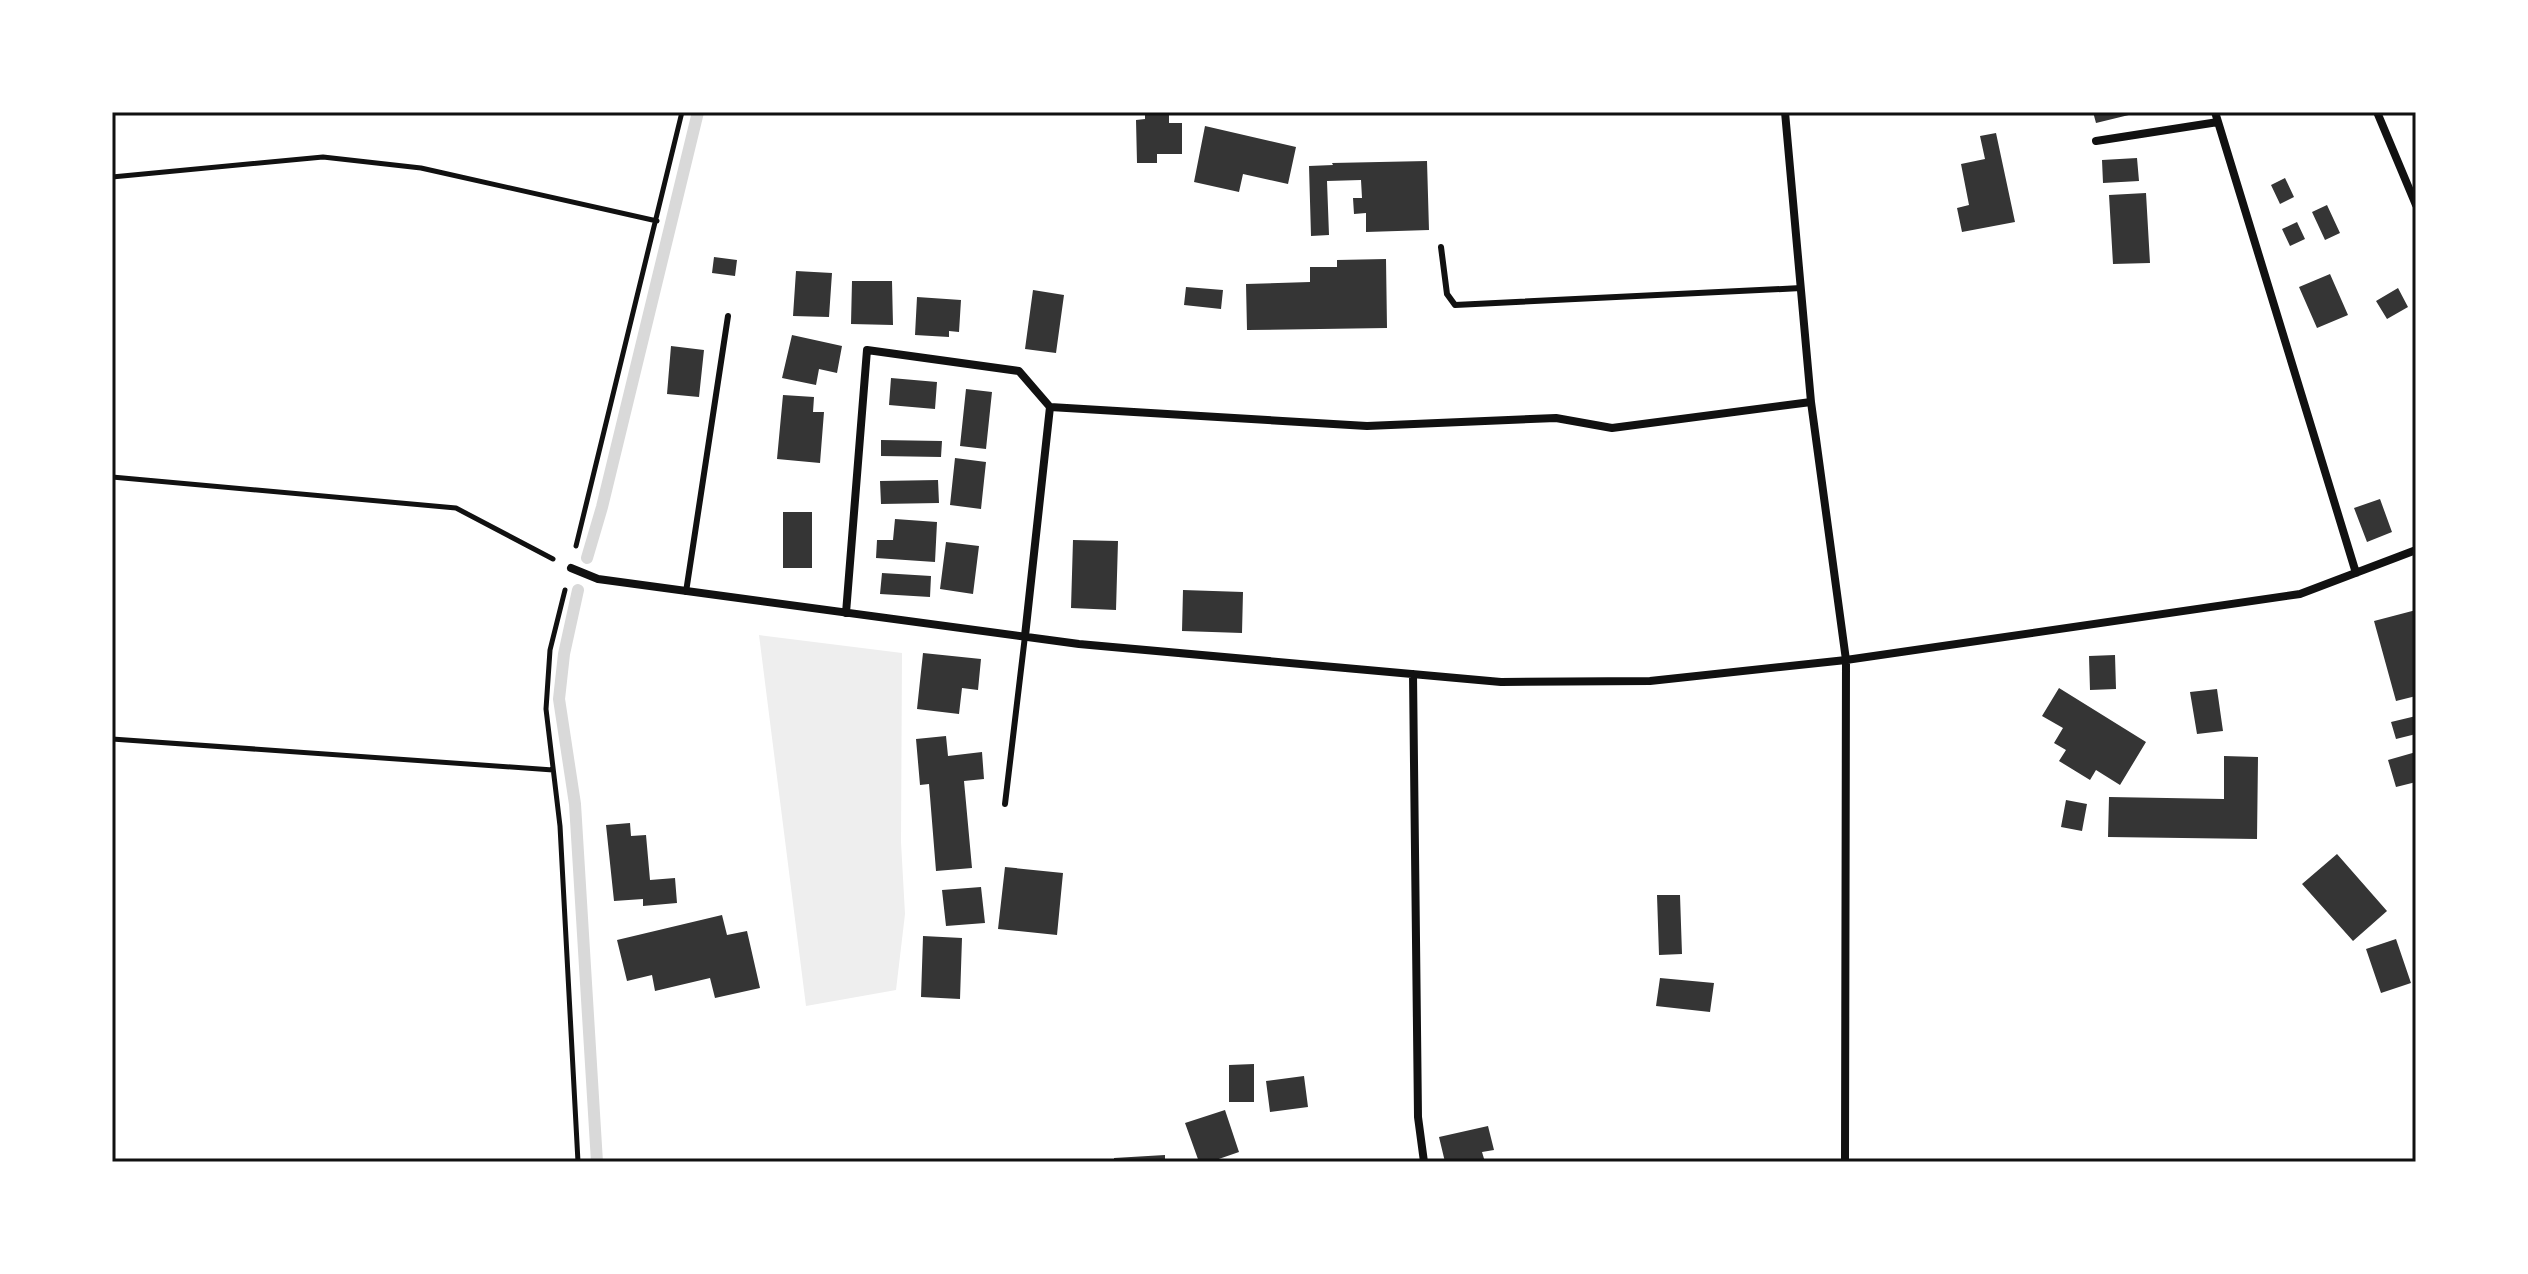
<svg xmlns="http://www.w3.org/2000/svg" width="2528" height="1274" viewBox="0 0 2528 1274" font-family="Raleway,sans-serif">
	<rect width="100%" height="100%" fill="#fff"/>
	<!-- green -->
	<path fill="#eee" d="M759,635L902,653L901,842L905,914L896,990L806,1006Z"/>
	<g fill="none" stroke-linecap="round" stroke-linejoin="round">
		<!-- stream -->
		<path stroke="#d9d9d9" stroke-width="12" d="M587,558L602,507L698,112
			M578,590L564,654L559,699L575,804L597,1162"/>
	</g>
	<!-- building -->
	<path fill="#353535" d="M1145,112H1169V123H1182V154H1157V163H1137L1136,120L1145,119Z
		M2093,112H2136L2137,113L2096,123Z
		M1205,126L1296,147L1288,184L1243,174L1239,192L1194,182Z
		M1996,133L2015,222L1962,232L1957,208L1969,205L1961,164L1985,159L1980,136Z
		M2137,158L2139,181L2103,183L2102,160Z
		M1427,161L1429,230L1366,232V213L1354,214L1353,198H1362L1361,180L1327,181L1329,235L1311,236L1309,166L1333,165L1332,163Z
		M2285,178L2294,197L2280,204L2271,185Z
		M2146,193L2150,263L2113,264L2109,195Z
		M2327,205L2340,233L2325,240L2312,212Z
		M2297,222L2305,239L2290,246L2282,229Z
		M714,257L737,260L735,276L712,273Z
		M1386,259L1387,328L1247,330L1246,284L1310,282V267H1337V260Z
		M796,271L832,273L829,317L793,316Z
		M2330,274L2348,315L2317,328L2299,287Z
		M852,281H892L893,325L851,324Z
		M1186,287L1223,290L1221,309L1184,305Z
		M2398,288L2408,307L2387,319L2376,301Z
		M1033,290L1064,295L1056,353L1025,349Z
		M917,297L961,300L959,332L949,331V337L915,335Z
		M792,335L842,346L837,373L819,369L816,385L782,378Z
		M671,346L704,350L699,397L667,394Z
		M891,378L937,382L935,409L889,405Z
		M966,389L992,392L986,449L960,446Z
		M783,395L814,397L813,412H824L820,463L777,459Z
		M881,440L942,441L941,457L881,456Z
		M955,458L986,462L981,509L950,505Z
		M938,480L939,503L881,504L880,481Z
		M2380,499L2392,532L2367,542L2354,508Z
		M783,512H812V568H783Z
		M895,519L937,522L935,562L876,558L877,540H893Z
		M1073,540L1118,541L1116,610L1071,608Z
		M946,542L979,546L973,594L940,589Z
		M882,573L931,576L930,597L880,594Z
		M1183,590L1243,592L1242,633L1182,631Z
		M2416,610V696L2396,701L2374,621Z
		M923,653L981,659L978,690L962,688L959,714L917,709Z
		M2115,655L2116,689L2090,690L2089,656Z
		M2059,688L2146,742L2120,785L2096,770L2090,780L2059,761L2066,750L2054,743L2063,728L2042,716Z
		M2217,689L2223,731L2197,734L2190,692Z
		M2416,716V734L2396,739L2391,722Z
		M946,736L948,756L982,752L984,779L964,781L972,868L936,871L929,784L920,785L916,739Z
		M2416,752V782L2396,787L2388,760Z
		M2224,756L2258,757L2257,839L2108,837L2109,797L2224,799Z
		M2066,800L2087,804L2082,831L2061,827Z
		M630,823L631,836L646,835L650,880L675,878L677,903L643,906V899L614,901L606,825Z
		M2337,854L2387,911L2353,941L2302,884Z
		M1005,867L1063,873L1057,935L998,929Z
		M981,887L985,923L946,926L942,890Z
		M1657,895H1680L1682,954L1659,955Z
		M722,915L727,935L747,931L760,988L715,998L710,978L655,991L652,975L627,981L617,940Z
		M923,936L962,938L960,999L921,997Z
		M2396,939L2411,983L2381,993L2366,949Z
		M1660,978L1714,983L1710,1012L1656,1006Z
		M1254,1064V1102H1229V1065Z
		M1304,1076L1308,1107L1270,1112L1266,1081Z
		M1225,1110L1239,1152L1210,1162H1199L1185,1123Z
		M1488,1126L1494,1150L1482,1152L1485,1162H1445L1439,1137Z
		M1165,1155V1162H1114V1158Z"/>
	<g fill="none" stroke-linecap="round" stroke-linejoin="round">
		<!-- path -->
		<path stroke="#111" stroke-width="5" d="M112,177L323,157L421,168L657,221
			M112,477L456,508L553,559
			M576,546L682,112
			M565,590L550,650L546,709L560,826L578,1162
			M112,739L553,770"/>
		<!-- service -->
		<path stroke="#111" stroke-width="6" d="M1441,247L1447,294L1455,305L1801,288
			M686,592L728,316
			M1005,804L1025,636"/>
		<!-- minor -->
		<path stroke="#111" stroke-width="8" d="M1785,112L1811,402L1846,660L1845,1162
			M2215,112L2356,573
			M2377,112L2416,205
			M2096,141L2218,122
			M1050,407L1367,426L1556,418L1612,428L1811,402
			M571,568L598,579L1079,644L1501,682L1650,681L1846,660L2300,594L2416,550
			M846,613L867,350L1019,371L1050,407L1025,636
			M1413,674L1418,1117L1424,1162"/>
	</g>
	<!-- border -->
	<rect width="2528" height="1274" fill="none" stroke="#ffffff" stroke-width="228"/>
	<rect x="114" y="114" width="2300" height="1046" fill="none" stroke="#111" stroke-width="3"/>
</svg>
